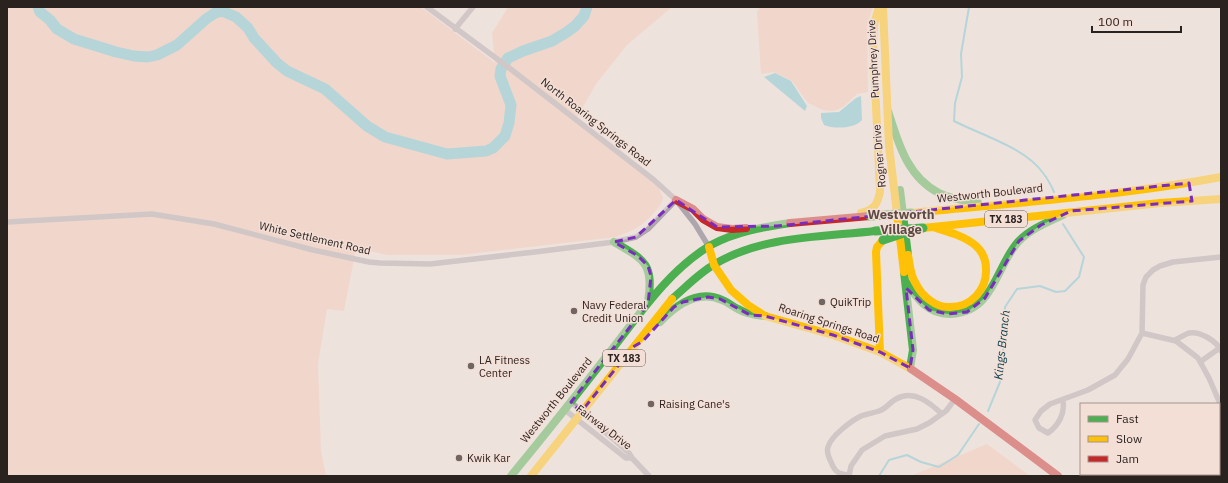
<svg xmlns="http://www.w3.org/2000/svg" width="1228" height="483" viewBox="0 0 1228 483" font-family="'IBM Plex Sans',sans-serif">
	<rect width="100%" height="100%" fill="#eee2dd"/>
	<!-- green -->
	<path fill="#f4c8b6" d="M7,7H421L495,63L492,33L508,7H672L627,45L596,84L575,121L658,186L663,198C662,204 657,209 653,214C641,227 632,231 616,237L461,255H387L356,248L344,311L327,309L318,364L321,451L326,476H7Z
		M760,7H873L867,25L868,92L857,94L843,107L837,110L831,111L823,110L808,103L792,81L774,72L761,74L757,12Z
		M987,444L1030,476H911Z"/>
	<!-- water -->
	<path fill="#70c5d6" d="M775,73L791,81L807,106L805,111L764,77Z
		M861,96L862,120C855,129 833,129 824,125L821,118V113L839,112L856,98Z"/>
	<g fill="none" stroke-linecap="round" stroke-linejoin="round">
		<!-- stream -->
		<path stroke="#70c5d6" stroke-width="2" d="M969,7L961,54L962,77L955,103L954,121C981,135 1026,148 1043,173C1047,178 1051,185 1054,192
			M988,411L1000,382L1004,341L1005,307L1017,289L1040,286L1056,292L1065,291L1079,277L1084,257L1063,224
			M879,476L889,460L907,455L921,462L939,467L958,455L979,424"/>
		<!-- river -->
		<path stroke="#70c5d6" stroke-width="11" d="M38,7L40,12L50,20L57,29L74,39L116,52L134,56L148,57L157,55L177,45L206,19L215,13L222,11L236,17L248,28L254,38L277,63L287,71L325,89L367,126L385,137L447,154L486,151L493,148L505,136L509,123L511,105L500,76L501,69L508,58L523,51L552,41L567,32L575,26L584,16L587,7"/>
		<!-- street -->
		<path stroke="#ada6ac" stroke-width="5.5" d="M427,7L508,67L654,180L676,200L695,224L709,247
			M455,29L473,7
			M7,222L152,214L214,224L313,250L369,262L380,263L430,264L535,252L614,242L636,237L648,229L676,200
			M1142,333L1176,341L1198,358L1209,378L1221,406
			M1175,340C1179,338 1184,335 1189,333C1200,331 1217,341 1221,351
			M1200,362L1221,347
			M1063,401C1065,413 1059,425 1048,433L1039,428L1035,420L1041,411L1050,404L1088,390L1115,375L1128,359L1142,333L1143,285L1146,277L1153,270L1160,266L1173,262L1221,257
			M565,410L626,458H632L629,453L571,402
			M632,458L649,476
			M1111,474V476
			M849,475C838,474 835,472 831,462C829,458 826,452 828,447C831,436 851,421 861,416C866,414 873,413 879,411C886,409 890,402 896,399C914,389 930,403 942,414
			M849,476L851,466L862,450L885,436L917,429L929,423L946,411L955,399
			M1132,476L1134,474"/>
		<!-- fast -->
		<path stroke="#4caf50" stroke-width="8" d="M888,111C898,142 907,177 939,193C951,199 965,201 978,203
			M900,190L908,255
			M614,242C645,260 654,264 648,302
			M904,272L913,350L910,368
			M906,282C917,299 929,315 951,314C994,312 995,268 1018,242C1030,229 1048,222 1063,215
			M672,299C686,287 699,273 715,264C762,236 822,237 875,231
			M660,322C676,305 698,289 722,300C728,302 733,307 738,309C746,314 756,315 765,316
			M511,476C543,437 575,397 606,357C637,318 667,271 711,245C735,232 763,227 790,223"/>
		<!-- slow -->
		<path stroke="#ffc107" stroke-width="8" d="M883,7L889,146L904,272
			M861,213C874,210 878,204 880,191L873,41L874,24L879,7
			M911,213C1014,203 1119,196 1221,177
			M923,228L1160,203L1221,199
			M709,247L714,265L731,290L748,305L765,316L833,335L880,352L911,369
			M908,255C910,265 910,275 916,284C922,296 936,308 950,307C971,307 987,290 986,269C986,260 982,251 975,245C964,236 949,232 936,228
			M880,352L876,252L877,247L883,240
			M531,476L672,299"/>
		<!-- jam -->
		<path stroke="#c62828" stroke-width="8" d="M676,200L693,209L703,219L717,227L732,229L746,228
			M790,223L870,216
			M911,369L955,399L1058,476"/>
		<!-- fast-bridge -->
		<path stroke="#4caf50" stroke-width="9" d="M870,216L911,213
			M875,231L923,228
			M883,240L904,233"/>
	</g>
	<!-- marked area -->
	<path d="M0 0H1228V483H0ZM1189,183L1192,201L1071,211L1041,225L1019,241L985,298L967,312L948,314L929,310L906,288L913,350L910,368L880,352L833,335L765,316L750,315L720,299L708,297L683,302L674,307L643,341L633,347L581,412L571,402L648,304L651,276L648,266L638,256L614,242L636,237L676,200L717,227L777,226Z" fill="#eee2dd" fill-opacity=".55" fill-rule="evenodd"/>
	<path fill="none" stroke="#7b2cbf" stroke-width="3" stroke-dasharray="8 5" stroke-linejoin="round" d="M1189,183L1192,201L1071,211L1041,225L1019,241L985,298L967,312L948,314L929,310L906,288L913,350L910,368L880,352L833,335L765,316L750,315L720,299L708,297L683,302L674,307L643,341L633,347L581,412L571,402L648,304L651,276L648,266L638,256L614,242L636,237L676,200L717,227L777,226Z"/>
	<!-- markers -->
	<g fill="#6f6562" stroke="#f4dfd7" stroke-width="1.5">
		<circle cx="822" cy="302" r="4"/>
		<circle cx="574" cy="311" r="4"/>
		<circle cx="471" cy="366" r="4"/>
		<circle cx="651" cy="404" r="4"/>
		<circle cx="459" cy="458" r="4"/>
	</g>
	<g text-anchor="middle" stroke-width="3" stroke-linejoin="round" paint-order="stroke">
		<!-- shield labels -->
		<g fill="#f4dfd7" stroke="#675b56" stroke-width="1">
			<rect x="985" y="211" width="42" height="16" rx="3"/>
			<rect x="603" y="350" width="42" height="16" rx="3"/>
		</g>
		<g font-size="10" font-weight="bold" fill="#2a221f">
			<text x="1006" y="223">TX 183</text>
			<text x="624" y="362">TX 183</text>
		</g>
		<!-- street labels -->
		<g font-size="11" fill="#2a221f" stroke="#f4dfd7">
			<text transform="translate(873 59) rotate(-93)" y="4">Pumphrey Drive</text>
			<text transform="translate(596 122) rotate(38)" y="4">North Roaring Springs Road</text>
			<text transform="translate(879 156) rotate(-95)" y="4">Rogner Drive</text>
			<text transform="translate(990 193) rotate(-6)" y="4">Westworth Boulevard</text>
			<text transform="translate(315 238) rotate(13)" y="4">White Settlement Road</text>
			<text transform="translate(829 323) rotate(18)" y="4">Roaring Springs Road</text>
			<text transform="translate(556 400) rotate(-51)" y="4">Westworth Boulevard</text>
			<text transform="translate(604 427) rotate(37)" y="4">Fairway Drive</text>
		</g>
		<!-- poi labels -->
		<g font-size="11" fill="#2a221f" stroke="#f4dfd7" text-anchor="start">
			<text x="830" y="306">QuikTrip</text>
			<text x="582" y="309">Navy Federal<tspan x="582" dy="13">Credit Union</tspan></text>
			<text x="479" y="364">LA Fitness<tspan x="479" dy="13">Center</tspan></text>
			<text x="659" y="408">Raising Cane's</text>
			<text x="467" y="462">Kwik Kar</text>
		</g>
		<!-- water labels -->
		<g font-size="12" font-style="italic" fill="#0b434e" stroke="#f4dfd7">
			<text transform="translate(1002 345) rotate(-84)" y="4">Kings Branch</text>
		</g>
		<!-- quarter labels -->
		<g font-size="13" font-weight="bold" fill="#5b4b44" stroke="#f4dfd7">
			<text x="901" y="219">Westworth<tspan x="901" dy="15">Village</tspan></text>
		</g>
	</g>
	<!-- border -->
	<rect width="1228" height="483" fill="none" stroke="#2a221f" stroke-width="16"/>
	<!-- legend -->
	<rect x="1080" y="403" width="140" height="72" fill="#f4dfd7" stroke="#a3938d"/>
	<rect x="1088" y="416" width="20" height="6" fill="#4caf50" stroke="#a3938d"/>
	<text x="1116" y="423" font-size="12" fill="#2a221f">Fast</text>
	<rect x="1088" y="436" width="20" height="6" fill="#ffc107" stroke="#a3938d"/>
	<text x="1116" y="443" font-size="12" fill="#2a221f">Slow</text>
	<rect x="1088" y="456" width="20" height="6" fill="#c62828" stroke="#a3938d"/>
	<text x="1116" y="463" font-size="12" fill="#2a221f">Jam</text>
	<!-- scale -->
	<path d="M1092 26v6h89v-6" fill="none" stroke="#2a221f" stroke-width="2"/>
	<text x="1098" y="26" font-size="12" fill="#2a221f" stroke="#f4dfd7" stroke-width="3" paint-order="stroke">100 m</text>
</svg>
